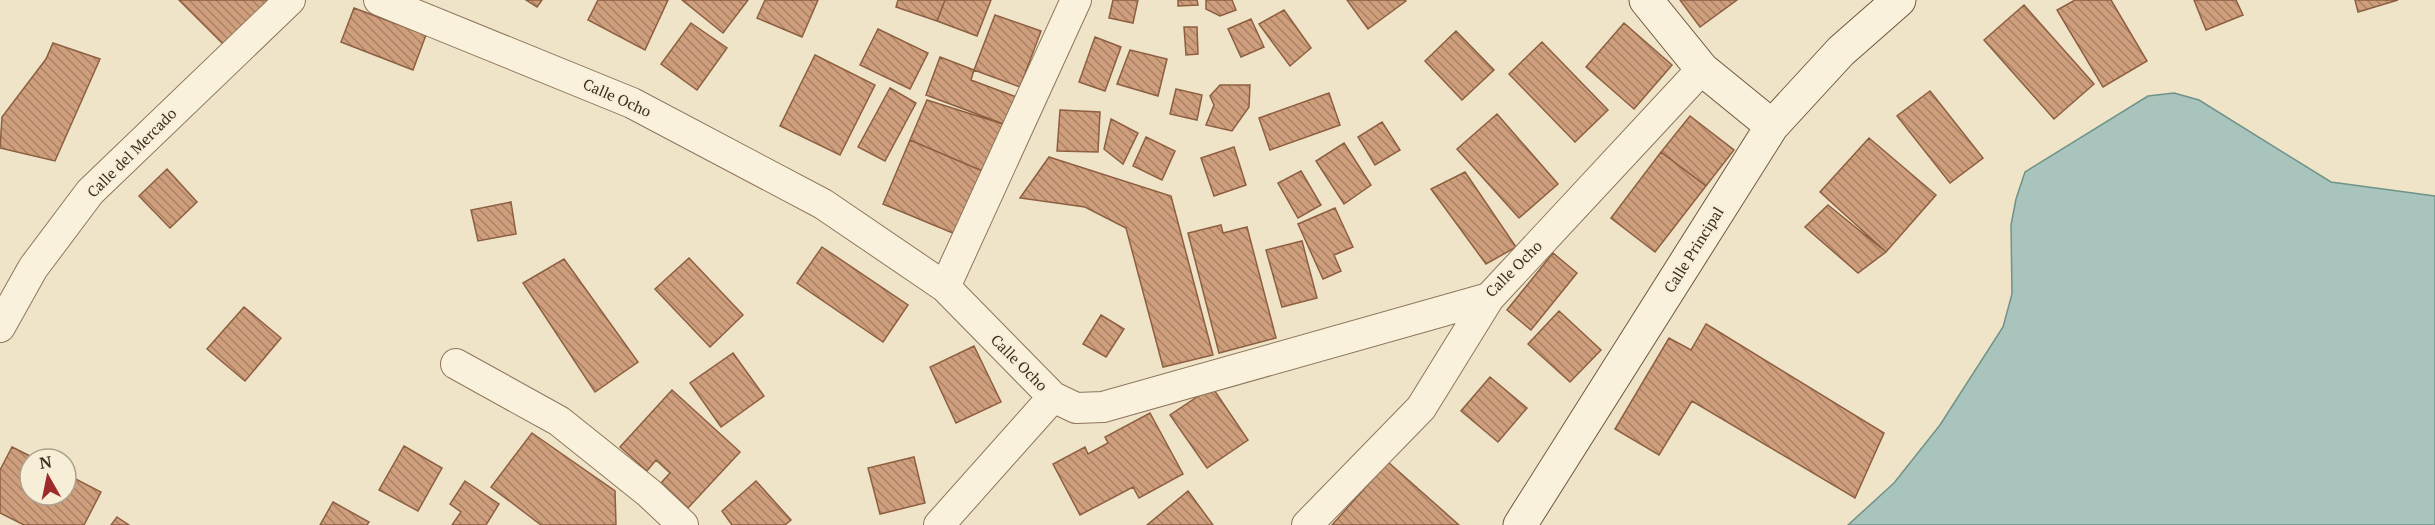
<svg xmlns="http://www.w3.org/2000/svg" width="2435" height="525" viewBox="0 0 2435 525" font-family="'PT Serif',serif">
	<defs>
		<pattern id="building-back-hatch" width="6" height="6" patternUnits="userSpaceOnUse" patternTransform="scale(1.5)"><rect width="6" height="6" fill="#cf9f7d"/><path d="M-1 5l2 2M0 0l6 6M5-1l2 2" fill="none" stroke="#a98266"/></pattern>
	</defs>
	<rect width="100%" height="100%" fill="#f0e4c8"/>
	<!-- water -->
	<path fill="#a9c4bc" stroke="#6f938a" stroke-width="1.5" d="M2174,93L2199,100L2331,182L2435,196V525H1848L1894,483L1940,425L2003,327L2012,294L2011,225L2016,199L2025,172L2148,96Z"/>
	<!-- building -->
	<path fill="url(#building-back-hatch)" stroke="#8d5f41" stroke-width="1.5" d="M179,0H283L231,52Z
		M526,0H542L537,7Z
		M598,0H668L645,50L588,20Z
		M682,0H748L723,33Z
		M765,0H818L802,37L757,18Z
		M898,0H945L937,21L896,7Z
		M945,0H991L977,36L937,21Z
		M1113,0H1138L1133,23L1109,18Z
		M1178,0H1197L1198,5L1178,6Z
		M1206,0H1232L1236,10L1220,16L1206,9Z
		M1347,0H1405L1406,1L1368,29Z
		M1680,0H1737L1700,27Z
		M2075,0H2111L2147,61L2103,87L2057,10Z
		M2194,0H2236L2243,15L2206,30Z
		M2355,0H2398L2358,12Z
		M2024,5L2094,84L2054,119L1984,40Z
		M354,8L426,35L413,70L341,42Z
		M1284,10L1311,48L1290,66L1259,24Z
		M995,15L1041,31L1020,87L974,70Z
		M1251,19L1264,47L1241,57L1228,29Z
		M691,23L727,48L697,90L661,64Z
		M1624,23L1672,65L1634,109L1586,67Z
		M1184,27H1197L1198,54L1186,55Z
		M878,29L928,53L910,89L860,65Z
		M1456,31L1494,70L1462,100L1425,61Z
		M1095,37L1121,47L1105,91L1079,82Z
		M1542,42L1608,110L1575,142L1509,74Z
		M53,43L100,59L55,161L0,148L2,117L46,59Z
		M1130,50L1167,59L1158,96L1117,84Z
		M815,55L875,85L840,155L780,126Z
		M940,57L974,70L971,80L1019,98L1009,126L926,95Z
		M1220,85H1250L1249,107L1232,131L1206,125L1214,105L1210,96Z
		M890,88L916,103L885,161L858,147Z
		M1176,89L1202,95L1197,120L1170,114Z
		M1930,91L1983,158L1950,183L1897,116Z
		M1329,93L1340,125L1270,150L1259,118Z
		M927,100L1009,126L987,173L910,140Z
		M1060,110L1100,112L1098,152L1057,151Z
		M1497,114L1558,184L1519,218L1457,149Z
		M1690,116L1734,150L1706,186L1661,152Z
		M1111,119L1138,133L1123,164L1104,149Z
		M1382,122L1400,150L1375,165L1358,137Z
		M1146,137L1175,151L1162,180L1133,166Z
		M1869,138L1936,195L1886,252L1820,192Z
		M910,140L987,173L960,236L883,204Z
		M1344,143L1371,185L1344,204L1316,161Z
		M1234,147L1246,185L1214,196L1201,158Z
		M1661,152L1706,186L1655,252L1611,218Z
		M1049,157L1171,196L1213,355L1163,367L1126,228L1085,207L1020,198Z
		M167,169L197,202L170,228L139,196Z
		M1301,171L1321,205L1298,218L1278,183Z
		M1465,172L1516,247L1486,264L1431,189Z
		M511,202L516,234L478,241L471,210Z
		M1828,205L1886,252L1858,273L1805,227Z
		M1335,208L1353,247L1334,255L1341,271L1323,279L1298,224Z
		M1221,225L1223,233L1247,227L1276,338L1219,353L1188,233Z
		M1302,241L1317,298L1282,307L1266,250Z
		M822,247L908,305L883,342L797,283Z
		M1553,253L1577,273L1531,330L1507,310Z
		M689,258L743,315L710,347L655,289Z
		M564,259L638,362L595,392L523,283Z
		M244,307L281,338L245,381L207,349Z
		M1559,311L1601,350L1570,382L1528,344Z
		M1101,315L1124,329L1106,357L1083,344Z
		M1706,324L1884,433L1855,498L1692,401L1659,455L1615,429L1669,338L1691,350Z
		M974,346L1001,402L956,423L930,367Z
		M733,353L764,396L721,427L690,383Z
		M1490,377L1527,408L1498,442L1461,411Z
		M1212,387L1248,440L1207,468L1170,415Z
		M672,390L740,452L688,508L661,483L670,473L656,460L647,471L620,447Z
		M1150,413L1183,474L1139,498L1133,487L1080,515L1053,464L1085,447L1088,454L1108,443L1105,437Z
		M532,433L615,491L616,525H541L491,487Z
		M404,446L442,468L418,511L379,490Z
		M12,447L36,459H30V495H66V474L101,492L84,525H24L0,513V470Z
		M914,457L925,503L880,514L868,468Z
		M1388,462L1459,525H1332Z
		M465,481L499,504L486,525H452L461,512L450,504Z
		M756,481L791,520L785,525H732L722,511Z
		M1188,491L1213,525H1147Z
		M333,502L369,522L367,525H320Z
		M117,517L129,525H111Z"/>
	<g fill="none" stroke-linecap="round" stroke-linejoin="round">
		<!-- street casing -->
		<g stroke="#8d765c" stroke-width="32">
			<path id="street" d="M379,0L632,103L823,204L945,287L1053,397L1076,408L1103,407L1489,298L1702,69
				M945,287L1076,0
				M0,327L33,268L90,192L290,0
				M456,364L559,421L649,493L683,525
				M939,525L1053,397
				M1307,525L1421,408L1489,298"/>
		</g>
		<!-- secondary casing -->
		<g stroke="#6f573f" stroke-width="35">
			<path id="secondary" d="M1646,0L1702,69L1772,126
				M1520,525L1772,126L1841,51L1899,0"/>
		</g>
		<!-- street -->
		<use href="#street" stroke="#faf1dc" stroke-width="30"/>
		<!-- secondary -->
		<use href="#secondary" stroke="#faf1dc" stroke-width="33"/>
	</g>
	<g text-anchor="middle" stroke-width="4.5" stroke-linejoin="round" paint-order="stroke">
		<!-- street labels -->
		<g font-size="15" fill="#3d2e20" stroke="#f7eed8">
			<text transform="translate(617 98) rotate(24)" y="5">Calle Ocho</text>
			<text transform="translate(132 153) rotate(-45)" y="5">Calle del Mercado</text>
			<text transform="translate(1694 250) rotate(-58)" y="5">Calle Principal</text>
			<text transform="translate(1514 269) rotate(-45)" y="5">Calle Ocho</text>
			<text transform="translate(1019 363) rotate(45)" y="5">Calle Ocho</text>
		</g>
	</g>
	<!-- north arrow -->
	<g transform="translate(48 477) rotate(351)"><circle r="28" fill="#f7eed8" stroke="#ada18e" stroke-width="1.5"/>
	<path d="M0-4.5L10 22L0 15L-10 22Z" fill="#9e2a2b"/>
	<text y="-9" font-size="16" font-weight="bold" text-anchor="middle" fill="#3d2e20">N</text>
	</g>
</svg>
